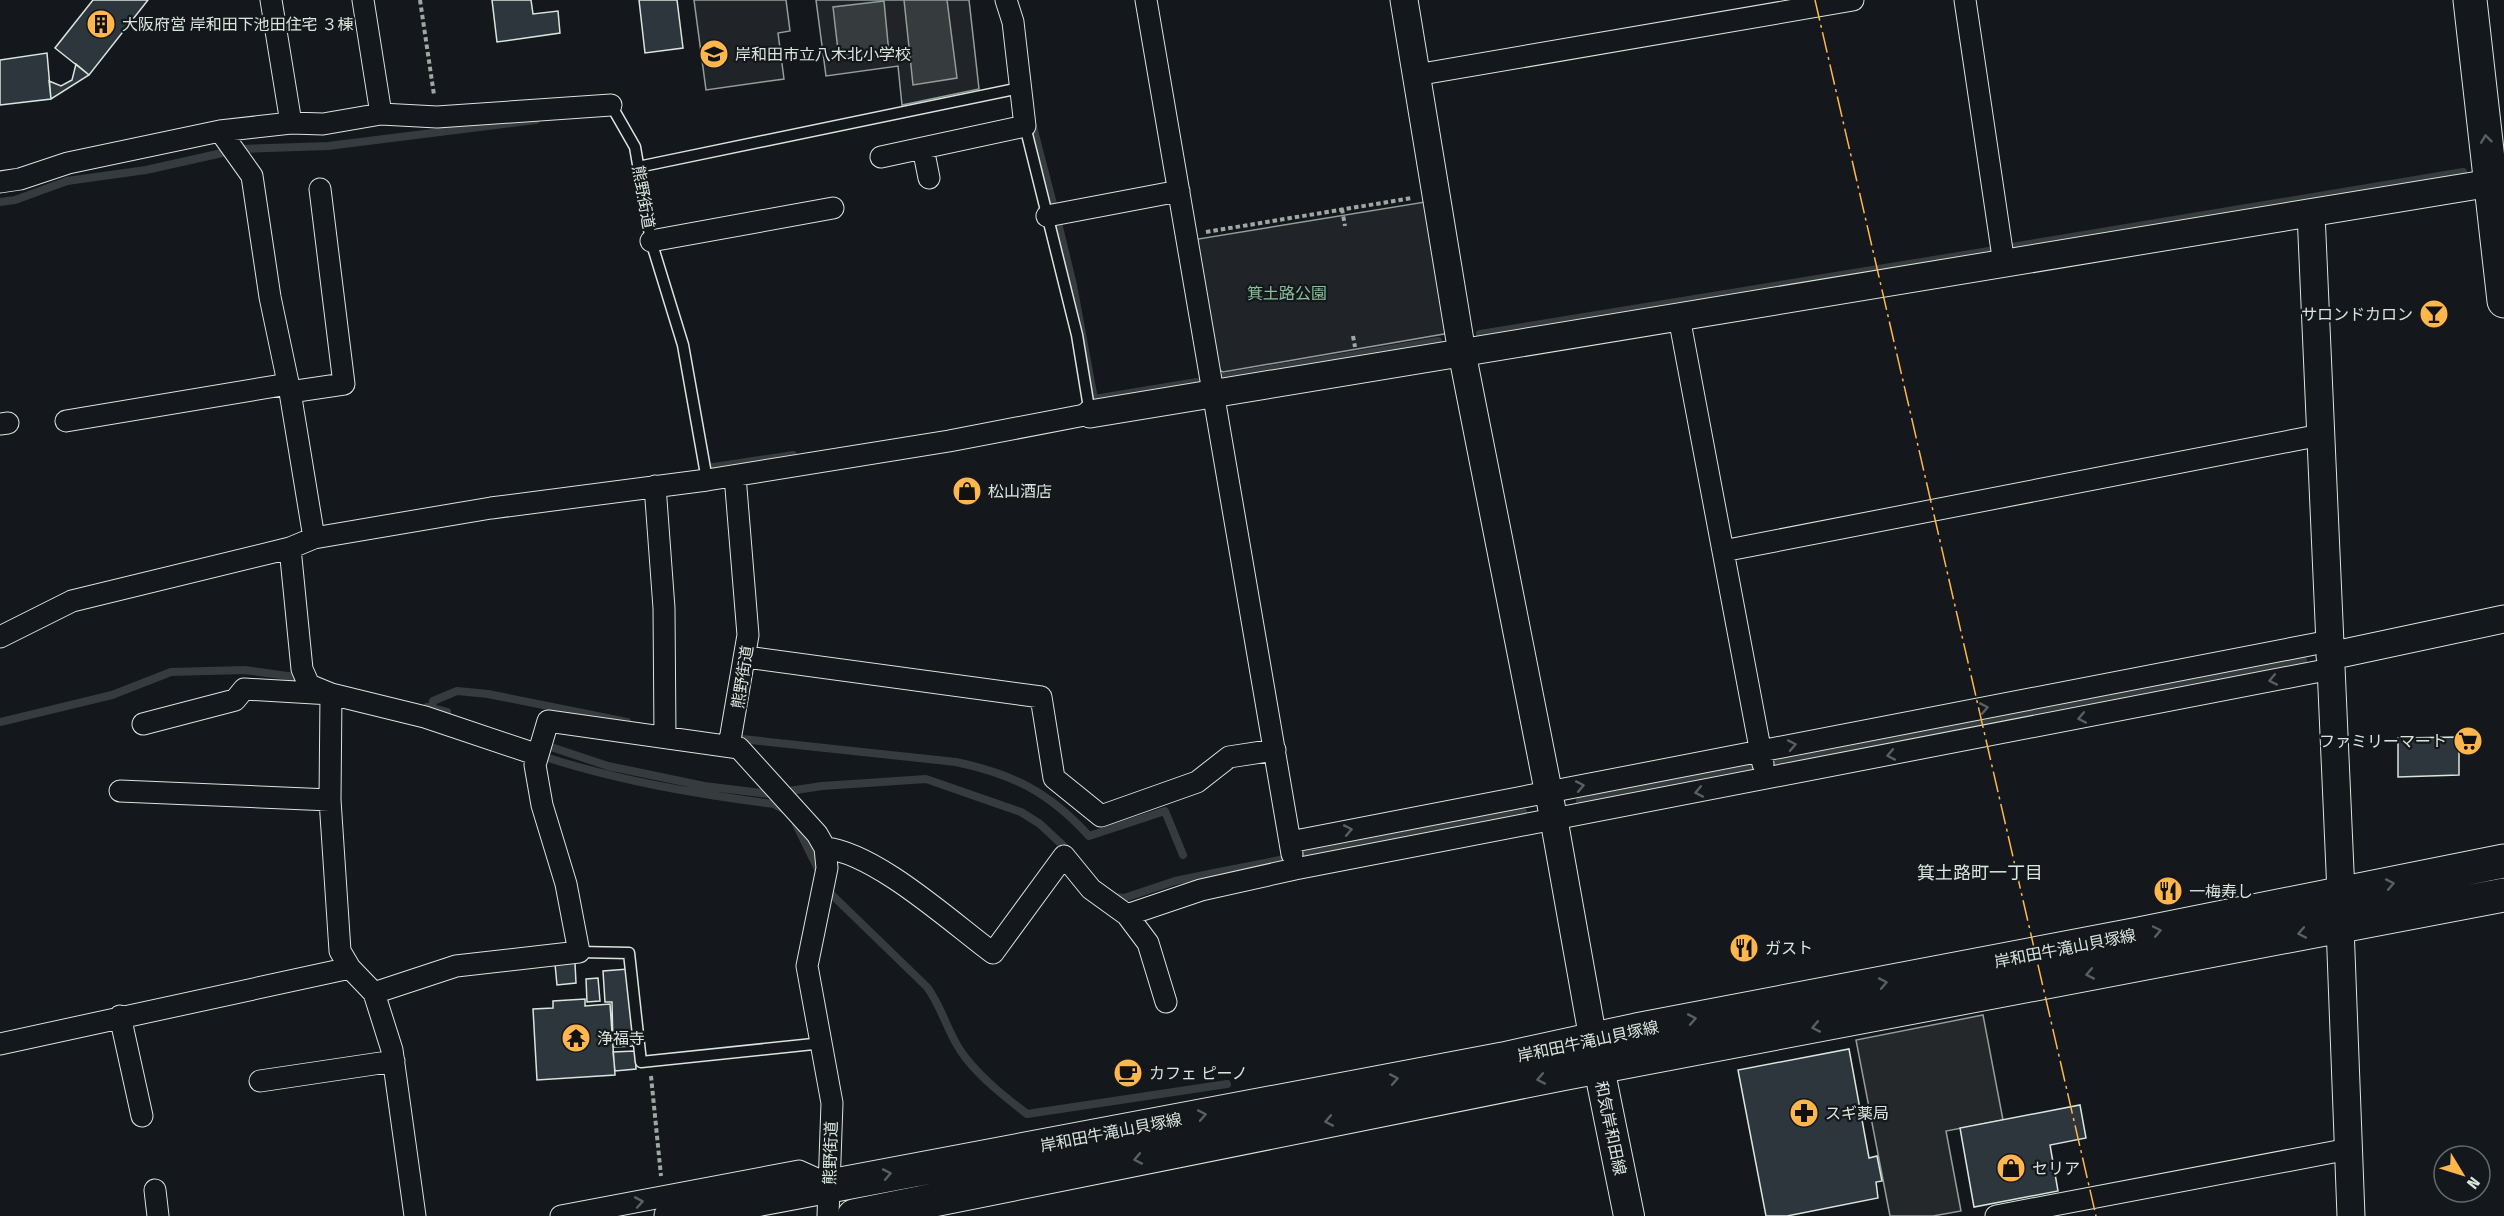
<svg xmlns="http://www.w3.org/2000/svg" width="2504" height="1216" viewBox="0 0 2504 1216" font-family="'Fira Sans Condensed','Noto Sans JP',sans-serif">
	<rect width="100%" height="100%" fill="#14181c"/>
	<!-- green -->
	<path fill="#202428" stroke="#939e99" stroke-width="1.5" d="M694,0H786L790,31L778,33L784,79L706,90Z
		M816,0H969L979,89L902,105L898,66L826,76Z
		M1431,201L1451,323L1444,334L1223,372L1215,368L1192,240Z"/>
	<!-- parking -->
	<path fill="#24282b" stroke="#939e99" stroke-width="1.5" d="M1983,1015L2003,1120L1946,1131L1961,1211L1933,1216H1890L1856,1040Z"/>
	<!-- water -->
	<path fill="#363b3e" stroke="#939e99" stroke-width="1.5" d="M904,0H947L957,78L913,85Z
		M884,1L889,54L839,59L833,7Z"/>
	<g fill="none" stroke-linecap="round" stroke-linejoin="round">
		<!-- stream -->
		<path stroke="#363b3e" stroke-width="8" d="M1032,123L1053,204
			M0,202L15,200L67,181L146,170L240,149L328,146L536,120
			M1058,223L1073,285L1094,399
			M2012,247L2463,172
			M1480,334L1995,250
			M1224,377L1438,341
			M1086,405L1094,399L1197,382
			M707,468L793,455
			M427,707L447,712
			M432,708L433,701L457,691L488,694L627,722
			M0,722L112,695L171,672L245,670L302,678
			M742,739L956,762C1013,774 1049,792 1089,836L1165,811L1183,855
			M542,744L608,766L704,786L769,794L822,786L926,779L1021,812L1040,824L1072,854
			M545,757C620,781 696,794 774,804L785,810
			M1580,801L2303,660
			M796,824L819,871
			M828,891L927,987C943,1008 948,1036 965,1057C982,1079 1005,1097 1027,1114L1227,1084
			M1113,897L1124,898L1175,881L1214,873L1523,812"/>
	</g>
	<!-- building -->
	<path fill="#2c363c" stroke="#d8e6dc" stroke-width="1.5" d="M93,0H148L89,75L55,48Z
		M492,0H531L533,14L558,11L560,33L497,42Z
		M639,0H677L683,48L645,53Z
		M47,53L51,99L0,105V60Z
		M76,64L89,75L51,99L49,81L61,86L72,80Z
		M2459,737V775L2398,777V738Z
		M575,963L576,983L557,985L555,964Z
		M628,969L633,1046L613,1047L612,1002H605L603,971Z
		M598,978L600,1001L587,1002L586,979Z
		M585,999V1006L610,1004L615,1075L537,1080L533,1009L553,1008V1001Z
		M1849,1049L1869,1158L1877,1156L1882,1181L1876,1182L1878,1198L1787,1216H1766L1738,1070Z
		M635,1051L636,1069L615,1071L613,1052Z
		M2080,1105L2086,1138L2050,1145L2058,1191L1974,1207L1960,1128Z"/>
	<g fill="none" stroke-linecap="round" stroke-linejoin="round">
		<!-- service casing -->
		<g stroke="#d8e6dc" stroke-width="13">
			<path id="service" d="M611,105L635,147L651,241L683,345L707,480
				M1025,126L1077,335L1090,414
				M638,167L1020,88
				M579,952L629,953L641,1062L823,1043"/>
		</g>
		<!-- minor casing -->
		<g stroke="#d8e6dc" stroke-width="23">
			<path id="minor" d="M271,0L291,123
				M363,0L381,114
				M1146,0L1292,854
				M1965,0L2004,264
				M1416,75L1853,0
				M220,131L252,176L270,297L290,392L314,538
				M923,148L929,178
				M881,157L1025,126L1013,22L1006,0
				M0,182L20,179L68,163L220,131L291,123L323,124L381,114L437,117L611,105
				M1047,216L1179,191
				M651,241L833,208
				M1679,317L1763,764
				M290,392L344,384L320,189
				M66,421L288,384
				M0,424L8,423
				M655,486L664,608L665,737
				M290,548L302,669L309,685L331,694L330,800L340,951L350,968
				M1723,551L2321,435
				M0,637L72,601L290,548L314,538L491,508L707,480L949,441L1090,414
				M746,657L1041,697L1054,778L1101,816L1197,782L1229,757L1275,750
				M143,724L235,700L244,689L331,694L425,717L538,755
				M729,746L748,635L735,476
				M120,791L330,800
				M1290,842L2330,641
				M825,848C876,853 951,922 993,953L1064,856L1091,889L1127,915
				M374,993L392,1050L415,1216
				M1166,1002L1148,943L1127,915L1201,890L1295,869L2331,669
				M120,1016L142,1116
				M0,1044L350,968L374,993L456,966L579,952L566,884L542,805L535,765L548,721L739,748L817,834L825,848L827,868L807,966L832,1103L828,1216
				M260,1081L394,1061
				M155,1190L158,1216
				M561,1216L799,1171L830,1185
				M1996,1216L2349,1149"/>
		</g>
		<!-- tertiary casing -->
		<g stroke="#d8e6dc" stroke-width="29">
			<path id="tertiary" d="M1404,0L1462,353L1554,820L1593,1039
				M2311,213L2341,893
				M1090,414L2491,183
				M2330,656L2504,619
				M2340,926L2351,1216"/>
		</g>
		<!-- secondary casing -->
		<g stroke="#d8e6dc" stroke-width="32">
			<path id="secondary" d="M1594,1043L1629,1216"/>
		</g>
		<!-- primary casing -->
		<g stroke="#d8e6dc" stroke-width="35">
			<path id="primary" d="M671,1216L1503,1059L1636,1030L2139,934L2504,861
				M854,1216L1561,1074L2504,895"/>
		</g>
		<!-- trunk casing -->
		<g stroke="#d8e6dc" stroke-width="35">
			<path id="trunk" d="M2470,0L2504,301"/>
		</g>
		<!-- path -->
		<path stroke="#9da8a2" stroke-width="4" stroke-dasharray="4.5 3" stroke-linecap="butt" d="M420,0L434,95
			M1342,209L1345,226
			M1206,232L1412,198
			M1353,336L1355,347
			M651,1076L661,1176"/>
		<!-- service -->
		<use href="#service" stroke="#14181c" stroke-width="10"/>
		<!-- minor -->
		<use href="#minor" stroke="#14181c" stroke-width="21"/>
		<!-- tertiary -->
		<use href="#tertiary" stroke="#14181c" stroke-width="27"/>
		<!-- secondary -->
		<use href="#secondary" stroke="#14181c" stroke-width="30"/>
		<!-- primary -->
		<use href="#primary" stroke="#14181c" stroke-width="33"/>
		<!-- trunk -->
		<use href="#trunk" stroke="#14181c" stroke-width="33"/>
		<!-- power -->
		<path stroke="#ffb74d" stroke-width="1.5" stroke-dasharray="21 4.5 3 4.5" stroke-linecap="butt" d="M1815,0L2096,1216"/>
	</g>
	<!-- one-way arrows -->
	<defs><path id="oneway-chevron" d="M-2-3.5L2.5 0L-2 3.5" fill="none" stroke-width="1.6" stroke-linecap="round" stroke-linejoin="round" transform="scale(1.5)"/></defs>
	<g stroke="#59605f">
		<use href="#oneway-chevron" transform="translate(2486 139) rotate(-97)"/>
		<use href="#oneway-chevron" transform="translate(2273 680) rotate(169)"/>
		<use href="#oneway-chevron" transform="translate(1984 708) rotate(-11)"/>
		<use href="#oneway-chevron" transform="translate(2082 718) rotate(169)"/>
		<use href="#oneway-chevron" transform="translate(1792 745) rotate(-11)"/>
		<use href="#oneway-chevron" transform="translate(1891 755) rotate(169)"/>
		<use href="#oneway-chevron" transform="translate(1580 786) rotate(-11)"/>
		<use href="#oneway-chevron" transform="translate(1699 792) rotate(169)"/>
		<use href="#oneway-chevron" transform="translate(1348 830) rotate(-11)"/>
		<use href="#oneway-chevron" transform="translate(2390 884) rotate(-11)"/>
		<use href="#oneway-chevron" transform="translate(2157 931) rotate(-12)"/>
		<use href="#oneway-chevron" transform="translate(2302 933) rotate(169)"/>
		<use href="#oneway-chevron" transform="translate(2090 974) rotate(169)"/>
		<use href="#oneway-chevron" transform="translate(1883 983) rotate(-11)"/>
		<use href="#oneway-chevron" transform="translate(1692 1019) rotate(-11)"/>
		<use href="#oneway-chevron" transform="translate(1816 1027) rotate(169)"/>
		<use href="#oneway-chevron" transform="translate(1394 1079) rotate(-11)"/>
		<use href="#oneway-chevron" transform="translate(1541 1079) rotate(169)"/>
		<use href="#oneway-chevron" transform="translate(1202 1115) rotate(-11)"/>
		<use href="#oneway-chevron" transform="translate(1329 1121) rotate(169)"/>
		<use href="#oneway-chevron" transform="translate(1138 1159) rotate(169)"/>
		<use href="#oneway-chevron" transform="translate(887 1174) rotate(-11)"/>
		<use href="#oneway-chevron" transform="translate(639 1202) rotate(-10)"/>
	</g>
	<!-- icons -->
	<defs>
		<g id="building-disc" transform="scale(1.5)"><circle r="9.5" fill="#ffb74d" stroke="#14181c"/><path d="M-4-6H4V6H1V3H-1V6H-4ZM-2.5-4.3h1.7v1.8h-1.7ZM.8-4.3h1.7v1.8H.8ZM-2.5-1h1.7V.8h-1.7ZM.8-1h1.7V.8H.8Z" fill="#111"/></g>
		<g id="school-disc" transform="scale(1.5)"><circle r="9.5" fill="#ffb74d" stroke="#14181c"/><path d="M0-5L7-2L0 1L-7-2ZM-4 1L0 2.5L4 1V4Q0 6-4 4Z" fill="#111"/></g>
		<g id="bar-disc" transform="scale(1.5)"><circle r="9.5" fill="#ffb74d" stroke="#14181c"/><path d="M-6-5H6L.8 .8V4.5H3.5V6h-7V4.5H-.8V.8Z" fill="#111"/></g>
		<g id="shop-disc" transform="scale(1.5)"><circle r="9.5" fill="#ffb74d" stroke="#14181c"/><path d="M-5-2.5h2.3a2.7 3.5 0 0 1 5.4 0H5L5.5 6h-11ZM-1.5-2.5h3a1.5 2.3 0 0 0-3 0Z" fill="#111"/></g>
		<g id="supermarket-disc" transform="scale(1.5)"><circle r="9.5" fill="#ffb74d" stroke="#14181c"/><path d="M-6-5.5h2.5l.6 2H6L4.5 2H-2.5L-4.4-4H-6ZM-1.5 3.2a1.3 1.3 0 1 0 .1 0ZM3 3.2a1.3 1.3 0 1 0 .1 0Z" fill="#111"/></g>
		<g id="restaurant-disc" transform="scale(1.5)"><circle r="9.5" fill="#ffb74d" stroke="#14181c"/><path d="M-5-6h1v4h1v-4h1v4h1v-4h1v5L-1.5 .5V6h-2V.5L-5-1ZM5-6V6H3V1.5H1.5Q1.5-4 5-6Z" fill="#111"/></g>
		<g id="temple-disc" transform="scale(1.5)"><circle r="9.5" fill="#ffb74d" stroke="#14181c"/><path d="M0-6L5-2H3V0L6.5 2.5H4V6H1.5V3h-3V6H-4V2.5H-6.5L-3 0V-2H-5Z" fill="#111"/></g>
		<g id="cafe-disc" transform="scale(1.5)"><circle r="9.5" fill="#ffb74d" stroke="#14181c"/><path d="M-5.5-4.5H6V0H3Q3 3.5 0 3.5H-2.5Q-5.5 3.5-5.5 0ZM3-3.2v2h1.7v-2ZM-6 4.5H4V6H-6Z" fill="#111"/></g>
		<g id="pharmacy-disc" transform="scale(1.5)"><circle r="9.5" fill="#ffb74d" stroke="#14181c"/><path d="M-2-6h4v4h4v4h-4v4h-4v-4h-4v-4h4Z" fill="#111"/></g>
	</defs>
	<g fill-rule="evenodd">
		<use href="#building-disc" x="101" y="24"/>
		<use href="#school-disc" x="714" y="54"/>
		<use href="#bar-disc" x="2434" y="314"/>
		<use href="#shop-disc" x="967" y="491"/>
		<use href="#supermarket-disc" x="2468" y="741"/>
		<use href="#restaurant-disc" x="2168" y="891"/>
		<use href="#restaurant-disc" x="1744" y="948"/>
		<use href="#temple-disc" x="576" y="1038"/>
		<use href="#cafe-disc" x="1128" y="1073"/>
		<use href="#pharmacy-disc" x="1804" y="1113"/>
		<use href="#shop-disc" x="2011" y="1168"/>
	</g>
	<g text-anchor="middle" stroke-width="4.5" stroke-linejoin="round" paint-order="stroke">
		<!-- poi labels -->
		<g font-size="16" fill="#d8e6dc" stroke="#14181c" text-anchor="start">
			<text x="122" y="30">大阪府営 岸和田下池田住宅 ３棟</text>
			<text x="735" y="60">岸和田市立八木北小学校</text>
			<text x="2413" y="320" text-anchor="end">サロンドカロン</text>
			<text x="988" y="497">松山酒店</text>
			<text x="2447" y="747" text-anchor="end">ファミリーマート</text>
			<text x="2189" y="897">一梅寿し</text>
			<text x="1765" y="954">ガスト</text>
			<text x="597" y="1044">浄福寺</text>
			<text x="1149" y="1079">カフェ ピーノ</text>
			<text x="1825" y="1119">スギ薬局</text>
			<text x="2032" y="1174">セリア</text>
		</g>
		<!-- street labels -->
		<g font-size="16" fill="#d8e6dc" stroke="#14181c">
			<text transform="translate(644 197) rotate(80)" y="6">熊野街道</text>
			<text transform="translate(742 677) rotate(-81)" y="6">熊野街道</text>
			<text transform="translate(2065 948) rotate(-11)" y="6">岸和田牛滝山貝塚線</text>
			<text transform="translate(1588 1041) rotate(-12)" y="6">岸和田牛滝山貝塚線</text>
			<text transform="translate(1611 1128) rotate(78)" y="6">和気岸和田線</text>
			<text transform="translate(1111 1132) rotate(-11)" y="6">岸和田牛滝山貝塚線</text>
			<text transform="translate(830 1153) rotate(-88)" y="6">熊野街道</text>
		</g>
		<!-- park labels -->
		<g font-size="16" fill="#8ac095" stroke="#14181c">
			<text x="1287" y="299">箕土路公園</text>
		</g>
		<!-- neighbourhood labels -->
		<g font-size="18" fill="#d8e6dc" stroke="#14181c">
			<text x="1980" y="879">箕土路町一丁目</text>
		</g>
	</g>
	<!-- north arrow -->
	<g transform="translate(2462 1174) rotate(128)"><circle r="28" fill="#14181c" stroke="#626a69" stroke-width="1.5"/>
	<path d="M0-4.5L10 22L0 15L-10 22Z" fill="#ffb74d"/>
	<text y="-9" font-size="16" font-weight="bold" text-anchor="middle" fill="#d8e6dc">N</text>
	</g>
</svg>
